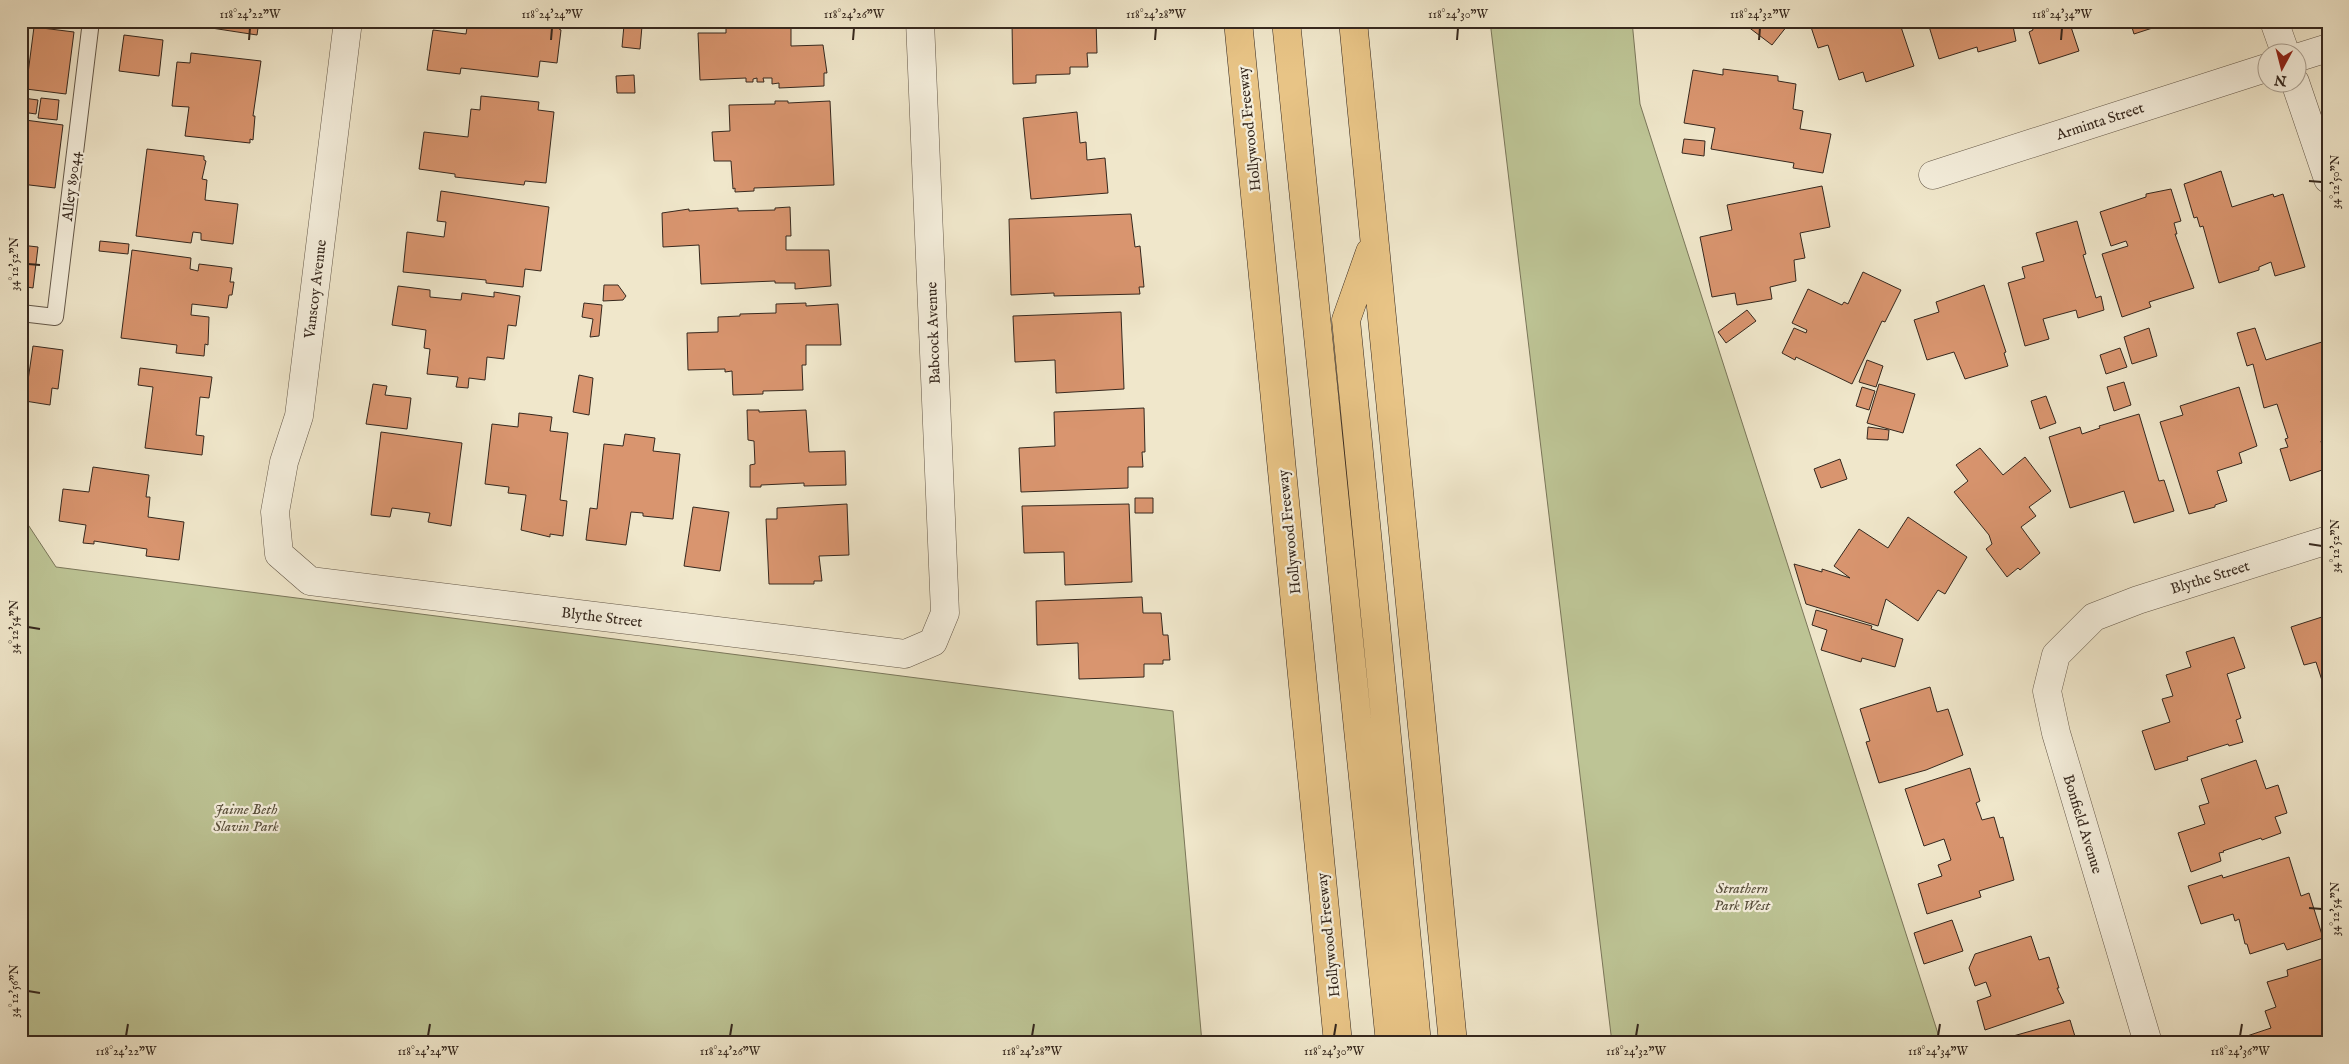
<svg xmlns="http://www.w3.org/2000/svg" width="2349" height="1064" viewBox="0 0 2349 1064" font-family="'IM FELL English',serif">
	<rect width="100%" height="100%" fill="#f0e7cb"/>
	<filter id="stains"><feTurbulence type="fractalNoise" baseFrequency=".004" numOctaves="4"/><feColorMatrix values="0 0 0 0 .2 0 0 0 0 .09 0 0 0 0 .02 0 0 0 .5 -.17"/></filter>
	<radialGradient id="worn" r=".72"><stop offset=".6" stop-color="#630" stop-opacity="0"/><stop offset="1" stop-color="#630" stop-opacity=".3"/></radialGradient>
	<!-- green -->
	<path fill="#bdc495" stroke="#7a765a" d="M1490,21H1632L1640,104L1941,1043H1612Z
		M21,514L56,567L1173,711L1202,1043H81L21,1036Z"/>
	<!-- building -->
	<path fill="#d9956f" stroke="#36281e" d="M21,21H27V28L21,27Z
		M135,21H164V25Z
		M166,21H259L257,35Z
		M468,21H560L559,29L561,30L557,63L540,61L538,77L461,68L460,74L427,70L433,30L466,34Z
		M721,21H784V26L791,28V46L823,45L827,73H824V86L779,88V83L772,84V78H763L764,82H757V78L753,79V82H746V78L700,80L698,33H726V27L721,28Z
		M1019,21H1096L1097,53H1087L1088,67H1070V74L1036,75V83L1013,84L1012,23L1019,24Z
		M1745,21H1791L1772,45L1743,23Z
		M1809,21H1899L1914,66L1866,82L1863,72L1839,80L1828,45L1818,48Z
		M1933,21H2012L2016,41L1978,52L1977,47L1939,59L1928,23Z
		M2030,21H2069L2079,51L2039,64L2029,32L2033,30Z
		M2130,21H2174L2134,34Z
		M624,25L642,26L640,49L622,47Z
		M34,27L74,32L66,94L26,89Z
		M124,35L163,40L159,76L119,71Z
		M191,53L261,61L253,116H255L253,140L250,139V143L185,136L189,107L172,106L177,62L190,63Z
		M1723,69L1778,76V81L1796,84L1793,109L1803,111L1800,129L1831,134L1823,173L1793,168L1794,163L1711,149L1715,128L1684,123L1693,70L1723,75Z
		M634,75L635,93H617L616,76Z
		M481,96L539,102L538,110L554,112L546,183L525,181L524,185L455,177V174L419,169L424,132L468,137L471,109L480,110Z
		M23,98L38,100L36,114L22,112Z
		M41,98L59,100L57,120L38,118Z
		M775,101H788V103L830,101L834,185L754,188V191L735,192V188L733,189L731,161H714L712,132L730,131L729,105L775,104Z
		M1077,112L1080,143L1086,142L1087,160L1105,158L1108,193L1031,199L1023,118Z
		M25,120L63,125L55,188L21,184V125H24Z
		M1684,139L1705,141L1704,156L1682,153Z
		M147,149L204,156V160L206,161L202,179L207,180L205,200L238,204L233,244L201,240V233L193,232L191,243L136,236Z
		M2221,171L2232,207L2273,194L2274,197L2283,194L2305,267L2275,276L2271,262L2259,267V270L2219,283L2203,226L2200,227L2197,217L2194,218L2184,184Z
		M1822,186L1830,227L1800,233L1805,258L1794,260L1796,281L1770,287L1772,299L1737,305L1735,293L1712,297L1700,237L1732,230L1727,205Z
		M2171,189L2181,221L2174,223L2177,234H2175L2194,288L2149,302L2151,307L2122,317L2102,254L2128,246L2126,241L2111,246L2100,212L2146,197V194Z
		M441,191L549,207L541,271L525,269L523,287L486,283V280L403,272L407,232L444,237L446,222L437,221Z
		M790,207L791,236H786V250H829L831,286L795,289V283H775V281L701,284L699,245L663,247L662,213L689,209V211L738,208V211L775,210V208Z
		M1131,214L1135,247L1140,246L1144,287H1139L1140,294L1054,296V293L1011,295L1009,219Z
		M2077,221L2086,254L2083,255L2096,298L2101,296L2104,310L2078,318L2076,310L2043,319L2049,339L2025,346L2008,283L2025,278L2022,267L2044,261L2036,233Z
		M100,241L129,244L128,254L99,251Z
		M21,245L38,247L33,288L21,286Z
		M132,250L191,258L190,269L198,271L199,264L232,268L230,282H234L232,295H229L227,308L192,304L191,315L209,317L208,345L205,344L204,356L176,353L177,345L121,338Z
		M1863,272L1901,290L1885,322L1882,321L1852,384L1796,357L1795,360L1782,353L1794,328L1806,333L1807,330L1792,323L1808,289L1842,305L1844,302L1848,304Z
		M604,285H618L626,296L623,300L603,301Z
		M1984,285L2006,352L2004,353L2008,366L1965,379L1954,352L1927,360L1914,320L1939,312L1936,302Z
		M398,286L430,290V297L461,300L462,293L494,297V292L520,296L516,326L508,325L504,359L487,357L485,380L469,378L468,388L456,387L458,377L427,374L430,349L424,348L426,330L392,325Z
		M584,303L602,305L599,336L590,337L593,319L582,317Z
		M806,303V306L838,304L841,345H806V365H802L803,390L763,391V394L733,395L732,371L725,372V369L688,370L687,333L718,332V317L740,316V314L776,313V304Z
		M1747,310L1756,321L1726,343L1718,332Z
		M1121,312L1124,389L1056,393L1055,360L1015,362L1013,316Z
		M2149,328L2157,356L2132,364L2124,337Z
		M2255,328L2266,360L2328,340V439L2321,441L2328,468L2290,481L2280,449L2288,447L2285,439L2288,438L2277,404L2264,408L2253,364L2247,366L2237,333Z
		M33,346L63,350L58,389L52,388L50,405L25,401Z
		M2120,348L2127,367L2106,374L2100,355Z
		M1867,360L1883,366L1876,387L1859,382Z
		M140,368L212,377L209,398L200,397L196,435L204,436L202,455L145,448L153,387L138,385Z
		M579,375L593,378L589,415L573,412Z
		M2124,382L2131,405L2114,411L2107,387Z
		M373,384L387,386L385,395L411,398L407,429L366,424Z
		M1879,384L1915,394L1903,433L1867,423Z
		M1862,387L1875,391L1869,410L1856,406Z
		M2239,387L2257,446L2239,453L2242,463L2217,471L2227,501L2215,505V507L2189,514L2160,422L2183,415L2180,406Z
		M2046,396L2056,423L2040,429L2031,401Z
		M1144,408L1145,452H1142L1143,467H1128V488L1021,492L1019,448L1055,446L1054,412Z
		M747,410H759V412L806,410L809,452L845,451L846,485L804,486V483L761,485V487H750V465L755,464L754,441L748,440Z
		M519,413L552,417L550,431L568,433L560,500L567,501L563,536L550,534V537L521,530L526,495L508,493L509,487L485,484L492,424L518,427Z
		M2139,414L2159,481L2164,480L2174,511L2134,523L2124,491L2070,508L2049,437L2080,427L2082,434L2100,428L2099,426Z
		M1868,427L1889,430L1888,440L1867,439Z
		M381,432L462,443L451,526L428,522L430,513L392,508L390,517L371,515Z
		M625,434L655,438L653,451L680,454L673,519L643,516V513L631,512L626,545L586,540L590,508L597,509L604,444L623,446Z
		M1980,448L2003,475L2025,457L2051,491L2029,507L2036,516L2021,527L2040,553L2020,570L2018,568L2007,577L1986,549L1992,544L1989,535L1954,492L1968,481L1956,465Z
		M1840,459L1847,479L1821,488L1814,469Z
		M93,467L149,475L146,497H150L148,517L184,522L179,560L146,556L147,549L94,541V544L83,543L86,525L59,521L63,489L89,492Z
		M1135,498H1153V513H1135Z
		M847,504L849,555L819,556L822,581H814V584H769L766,519H777V508Z
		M1129,504L1132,582L1065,585L1064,552L1024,553L1022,506Z
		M693,507L729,512L720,571L684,566Z
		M1908,517L1967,557L1945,594L1938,590L1918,621L1886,599L1878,626L1806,604L1794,564L1822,572V569L1850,578L1834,566L1859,529L1888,548Z
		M1142,597L1143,613H1161L1163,635H1168L1170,660H1163V664H1144V677L1079,679L1078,643L1037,645L1036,601Z
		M1816,610L1872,626L1871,629L1903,639L1895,667L1862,658L1861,662L1821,650L1827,630L1812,625Z
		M2328,615V699L2316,662L2304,665L2291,627Z
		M2234,637L2245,668L2227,674L2241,718L2236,720L2243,742L2229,746L2228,744L2187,757L2188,760L2155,770L2142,731L2170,722L2162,699L2173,696L2166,675L2191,667L2186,652Z
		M1930,687L1937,712L1948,709L1963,755L1926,770L1879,783L1866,742L1870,741L1860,709Z
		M2256,760L2266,789L2278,785L2287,813L2275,817L2281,833L2262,840L2261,838L2223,851L2224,852L2219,853L2221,861L2191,872L2178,833L2205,824L2199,806L2209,803L2201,779Z
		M1970,768L1980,801L1976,803L1982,820L1994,817L2000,838L2003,837L2014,880L1979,891L1981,897L1927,914L1918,884L1942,876L1938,865L1951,860L1944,839L1924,846L1905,789Z
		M2289,857L2301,896L2309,893L2323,938L2287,950L2284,943L2250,954L2247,944H2245L2239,919L2235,921L2233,914L2201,924L2188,886L2222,875L2223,878Z
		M1952,920L1963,951L1924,964L1914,933Z
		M2031,936L2039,960L2049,957L2059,988H2057L2064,1003L1985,1030L1977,1001L1991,996L1986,982L1975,986L1969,968L1975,954Z
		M2328,957V1042L2243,1043L2241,1038L2271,1028L2265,1011L2276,1007L2267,982L2288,976L2287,970Z
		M2070,1020L2077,1043H2000L1999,1040Z"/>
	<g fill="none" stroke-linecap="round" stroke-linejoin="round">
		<!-- lane casing -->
		<g stroke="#645849" stroke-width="18">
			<path id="lane" d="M21,313L55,317L91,21"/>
		</g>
		<!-- street casing -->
		<g stroke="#645849" stroke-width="29">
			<path id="street" d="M348,21L299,416L284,462L275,512L279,554L310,581L905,654L933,642L945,613L920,21
				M2274,21L2285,52
				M2296,58L2328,48
				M2295,82L2328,179
				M1933,175L2266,68
				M2148,1043L2056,733L2047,691L2056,655L2094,617L2138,600L2328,540"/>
		</g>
		<!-- highway casing -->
		<g stroke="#36281e" stroke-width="29">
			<path id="highway" d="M1238,21L1338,1043
				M1286,21L1390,1043
				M1353,21L1453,1043
				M1370,252L1346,320L1417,1043"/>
		</g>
		<!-- lane -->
		<use href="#lane" stroke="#f5efdd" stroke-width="16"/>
		<!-- street -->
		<use href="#street" stroke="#f5efdd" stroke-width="28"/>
		<!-- highway -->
		<use href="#highway" stroke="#e8c486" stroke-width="28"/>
	</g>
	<!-- ticks -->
	<path fill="none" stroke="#36281e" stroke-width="2" d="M249,40L250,28M551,40L552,28M853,40L854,28M1155,40L1156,28M1457,40L1458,28M1759,40L1760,28M2061,40L2062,28M2309,181L2322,182M28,264L40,265M2309,544L2322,546M28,627L40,629M2309,908L2322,909M28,991L40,993M126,1036L128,1024M428,1036L430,1024M730,1036L732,1024M1032,1036L1034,1024M1334,1036L1336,1024M1636,1036L1638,1024M1938,1036L1940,1024M2240,1036L2242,1024"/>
	<g text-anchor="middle" stroke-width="4.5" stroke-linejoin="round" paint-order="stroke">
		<!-- street labels -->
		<g font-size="15" fill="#36281e" stroke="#f5efdd">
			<text transform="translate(2100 121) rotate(-18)" y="5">Arminta Street</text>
			<text transform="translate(1249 129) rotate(-96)" y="5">Hollywood Freeway</text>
			<text transform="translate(71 186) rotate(-83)" y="5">Alley 89044</text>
			<text transform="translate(315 289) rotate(-83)" y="5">Vanscoy Avenue</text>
			<text transform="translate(933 333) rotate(-92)" y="5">Babcock Avenue</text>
			<text transform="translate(1289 532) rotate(-96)" y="5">Hollywood Freeway</text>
			<text transform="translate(2210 577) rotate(-17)" y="5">Blythe Street</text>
			<text transform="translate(602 617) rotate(7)" y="5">Blythe Street</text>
			<text transform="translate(2083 824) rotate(73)" y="5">Bonfield Avenue</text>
			<text transform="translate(1328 935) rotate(-96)" y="5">Hollywood Freeway</text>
		</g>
		<!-- park labels -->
		<g font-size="15" font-style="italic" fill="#584f3c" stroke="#f5efdd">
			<text x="246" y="814">Jaime Beth<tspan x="246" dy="17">Slavin Park</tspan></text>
			<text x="1742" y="893">Strathern<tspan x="1742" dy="17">Park West</tspan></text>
		</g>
	</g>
	<!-- margin -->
	<rect width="2349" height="1064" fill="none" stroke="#f0e7cb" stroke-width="55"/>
	<!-- north arrow -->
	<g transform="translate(2282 68) rotate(187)"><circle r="24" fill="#f5efdd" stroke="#a99f91"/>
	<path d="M0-4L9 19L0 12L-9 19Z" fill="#8f2418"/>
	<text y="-8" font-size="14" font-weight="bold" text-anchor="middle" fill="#36281e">N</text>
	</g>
	<rect x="28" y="28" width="2294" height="1008" fill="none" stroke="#36281e" stroke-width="2"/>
	<g font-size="12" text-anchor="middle" fill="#36281e">
		<text x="250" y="18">118°24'22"W</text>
		<text x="552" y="18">118°24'24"W</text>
		<text x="854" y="18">118°24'26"W</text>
		<text x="1156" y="18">118°24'28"W</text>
		<text x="1458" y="18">118°24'30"W</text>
		<text x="1760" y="18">118°24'32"W</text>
		<text x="2062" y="18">118°24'34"W</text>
		<text transform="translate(2335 182) rotate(-90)" y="4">34°12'50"N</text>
		<text transform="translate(14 264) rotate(-90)" y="4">34°12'52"N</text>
		<text transform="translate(2335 546) rotate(-90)" y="4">34°12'52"N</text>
		<text transform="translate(14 627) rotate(-90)" y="4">34°12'54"N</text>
		<text transform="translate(2335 909) rotate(-90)" y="4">34°12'54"N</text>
		<text transform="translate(14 991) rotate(-90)" y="4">34°12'56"N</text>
		<text x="126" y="1055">118°24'22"W</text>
		<text x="428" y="1055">118°24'24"W</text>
		<text x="730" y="1055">118°24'26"W</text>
		<text x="1032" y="1055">118°24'28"W</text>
		<text x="1334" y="1055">118°24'30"W</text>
		<text x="1636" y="1055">118°24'32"W</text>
		<text x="1938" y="1055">118°24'34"W</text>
		<text x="2240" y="1055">118°24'36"W</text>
	</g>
	<rect width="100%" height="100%" filter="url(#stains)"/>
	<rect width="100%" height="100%" fill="url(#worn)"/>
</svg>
